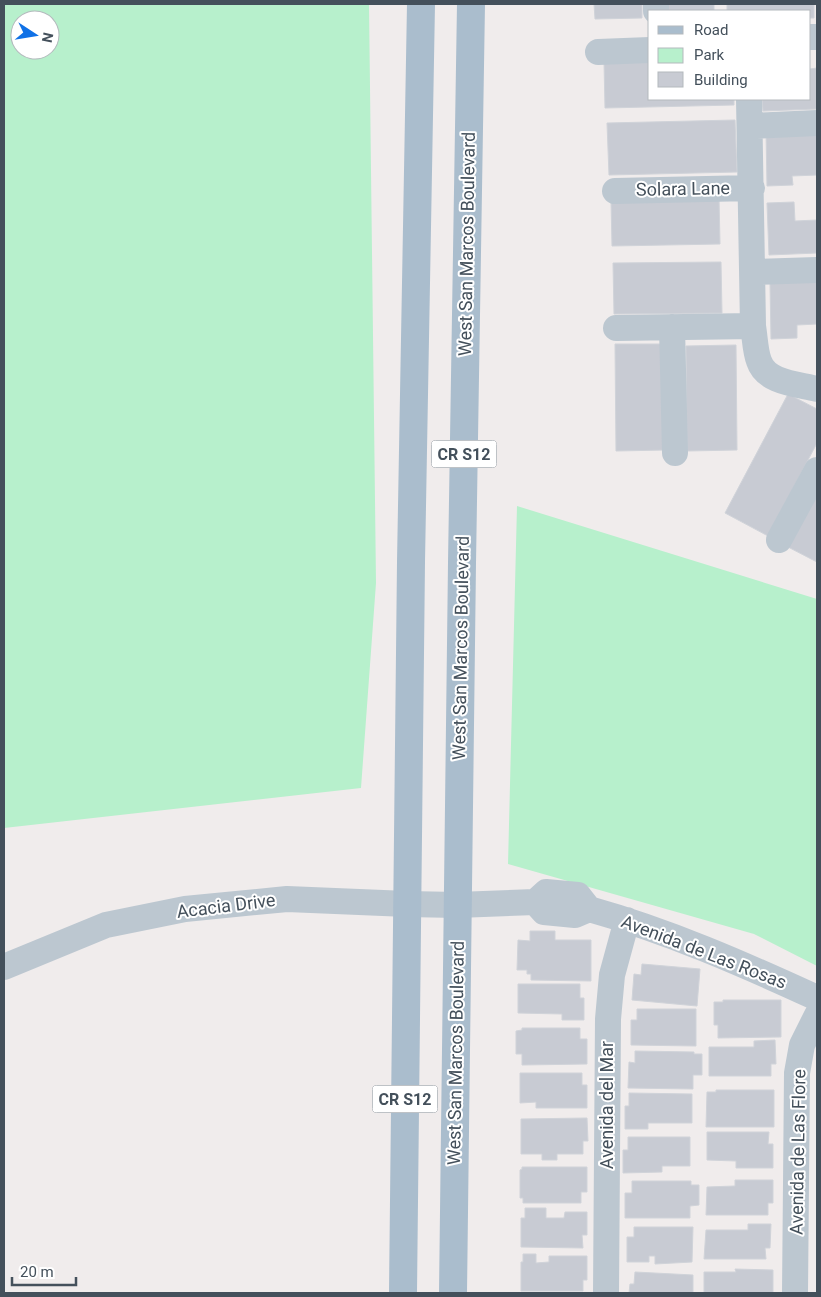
<svg xmlns="http://www.w3.org/2000/svg" width="821" height="1297" viewBox="0 0 821 1297" font-family="Roboto,sans-serif">
	<rect width="100%" height="100%" fill="#f0ecec"/>
	<!-- green -->
	<path fill="#b7f0cc" fill-rule="evenodd" d="M4,4H369L376,583L361,788L4,828ZM20,20H50V50H20Z
		M517,506L817,599V966L754,934L508,864Z"/>
	<!-- building -->
	<path fill="#c8cbd3" stroke="#d0d3d9" d="M594,4H642V18L595,19Z
		M667,4H714V11H667Z
		M727,4H814V18H810V11H727Z
		M650,61V99H734V105L605,108L604,62Z
		M817,68V109L763,111L762,99H810V69Z
		M735,120L737,172L609,175L607,123Z
		M817,129V175L792,176L793,185L767,186L766,131Z
		M719,198L720,244L612,246L611,200Z
		M794,202L795,221L817,220V253L769,255L767,203Z
		M721,262L722,313L614,314L613,263Z
		M817,282V324L797,325V338L771,339L770,283Z
		M615,344H663L665,450L616,451Z
		M736,345L737,450L687,451L686,346Z
		M788,394L817,409V443L768,536L725,513Z
		M817,492V562L788,547Z
		M530,931H555V940H591V981L531,980V974H527V970H517L518,940L530,941Z
		M642,964L700,969L697,1006L632,1000L634,974L641,975Z
		M518,984H580V998H584V1020H562V1014L518,1013Z
		M723,1000H781V1037L718,1038V1025H714V1002H723Z
		M637,1009H696V1046L631,1045V1020H637Z
		M522,1028H580V1039H587V1064L522,1065V1054H516V1031L522,1030Z
		M775,1040L776,1064H771V1076H709V1047H754V1041Z
		M635,1051L694,1052V1054H702V1075H693V1089L628,1088L629,1062L635,1063Z
		M520,1073H582V1085H587V1108H536V1102L520,1103Z
		M716,1090H774V1127H706L707,1092H716Z
		M629,1093L692,1094V1123H648V1129H625V1106H629Z
		M587,1118L588,1141H583V1154H557V1160H542V1154H521V1119Z
		M707,1132H769L768,1144H773V1168H736V1161L707,1160Z
		M628,1137H690V1166H662V1172L623,1173V1150H628Z
		M522,1167H587V1192H581V1203H523V1198H520V1170L522,1169Z
		M735,1180H773V1203H768V1215H706L707,1187L735,1186Z
		M632,1181H691V1185H699V1205L690,1206V1218H625V1193H632Z
		M525,1208H546V1218H564L565,1212H587V1235H582L583,1248L521,1247V1218H525Z
		M748,1224H771L770,1248H765L766,1259H704L706,1230H748Z
		M634,1227H693L692,1262L655,1264V1256H649V1262H627V1237H634Z
		M523,1254H536V1263L549,1262V1256H587V1280H583V1291H521V1262H523Z
		M735,1269L773,1270V1293H704V1272H736Z
		M635,1272L693,1275V1293H629L630,1284H634Z"/>
	<g fill="none" stroke-linecap="round" stroke-linejoin="round">
		<!-- minor -->
		<path stroke="#bcc7d0" stroke-width="26" d="M656,4V11
			M810,37H817
			M598,52L650,50
			M749,99L753,326C755,337 755,351 759,361C766,383 798,384 817,389
			M750,126L817,123
			M615,191L752,188
			M753,272L817,270
			M672,327L675,453
			M616,328L753,326
			M779,540L817,470
			M589,909C668,931 743,964 817,998
			M4,967L106,925L185,909L287,899L407,904L457,905L535,902L546,892L578,895L589,909L575,915L544,912L535,902
			M606,1293L608,1019L612,975L627,920
			M795,1293L797,1073L802,1045L817,1015"/>
		<!-- major -->
		<path stroke="#aabdcd" stroke-width="28" d="M403,1293L411,562L421,4
			M453,1293L462,563L471,4"/>
	</g>
	<g text-anchor="middle" stroke-width="4" stroke-linejoin="round" paint-order="stroke">
		<!-- shield labels -->
		<g fill="#fff" stroke="#7c848c" stroke-width="1">
			<rect x="431.5" y="440.5" width="65" height="27" rx="4"/>
			<rect x="372.5" y="1085.5" width="65" height="27" rx="4"/>
		</g>
		<g font-size="16" font-weight="bold" fill="#44505b">
			<text x="464" y="460">CR S12</text>
			<text x="405" y="1105">CR S12</text>
		</g>
		<!-- street labels -->
		<g font-size="18" fill="#44505b" stroke="#fff">
			<text transform="translate(683 189) rotate(-1)" y="6">Solara Lane</text>
			<text transform="translate(467 244) rotate(-89)" y="6">West San Marcos Boulevard</text>
			<text transform="translate(461 648) rotate(-89)" y="6">West San Marcos Boulevard</text>
			<text transform="translate(226 906) rotate(-7)" y="6">Acacia Drive</text>
			<text transform="translate(704 952) rotate(21)" y="6">Avenida de Las Rosas</text>
			<text transform="translate(456 1053) rotate(-89)" y="6">West San Marcos Boulevard</text>
			<text transform="translate(607 1105) rotate(-90)" y="6">Avenida del Mar</text>
			<text transform="translate(798 1152) rotate(-89)" y="6">Avenida de Las Flore</text>
		</g>
	</g>
	<!-- border -->
	<rect width="821" height="1297" fill="none" stroke="#44505b" stroke-width="10"/>
	<!-- legend -->
	<rect x="648" y="10" width="162" height="90" fill="#ffffff" stroke="#b4b9bd"/>
	<rect x="658" y="26" width="25" height="8" fill="#aabdcd" stroke="#b4b9bd"/>
	<text x="694" y="35" font-size="15" fill="#44505b">Road</text>
	<rect x="658" y="48" width="25" height="15" fill="#b7f0cc" stroke="#b4b9bd"/>
	<text x="694" y="60" font-size="15" fill="#44505b">Park</text>
	<rect x="658" y="72" width="25" height="15" fill="#c8cbd3" stroke="#b4b9bd"/>
	<text x="694" y="85" font-size="15" fill="#44505b">Building</text>
	<!-- north arrow -->
	<g transform="translate(35 35) rotate(102)"><circle r="24" fill="#ffffff" stroke="#b4b9bd"/>
	<path d="M0-4L9 19L0 12L-9 19Z" fill="#1071e6"/>
	<text y="-8" font-size="14" font-weight="bold" text-anchor="middle" fill="#44505b">N</text>
	</g>
	<!-- scale -->
	<path d="M12 1277v8h64v-8" fill="none" stroke="#44505b" stroke-width="2.5"/>
	<text x="20" y="1277" font-size="15" fill="#44505b" stroke="#ffffff" stroke-width="4" paint-order="stroke">20 m</text>
</svg>
